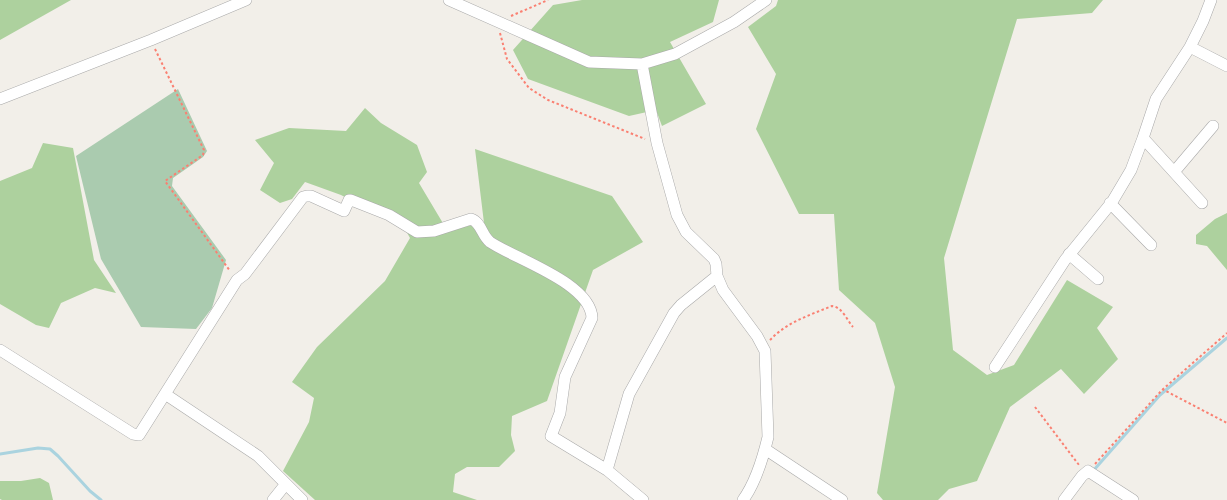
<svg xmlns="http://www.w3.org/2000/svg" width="1227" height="500" viewBox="0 0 1227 500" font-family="'Sofia Sans Condensed',sans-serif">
	<rect width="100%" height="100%" fill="#f2efe9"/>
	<!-- forest -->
	<path fill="#add19e" d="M0,0H71L0,40Z
		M582,0H719L713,22L670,42L706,104L662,126L656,110L629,116L528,79L513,50L553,5Z
		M778,0H1103L1092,13L1017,19L944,258L953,350L987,375L1014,365L1067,280L1113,307L1097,328L1118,359L1084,394L1061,369L1010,407L977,481L949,489L938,500H883L877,493L895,387L875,323L839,290L834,214H799L756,129L776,74L748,27L776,6Z
		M365,108L381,123L417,145L427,172L419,183L447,230L484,223L475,149L612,196L643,242L593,270L547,401L512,416L511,435L515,451L499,467H467L455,474L453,492L477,500H315L283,471L309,422L314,398L292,382L317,347L385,281L410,238L405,229L341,195L305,182L292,199L280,203L260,190L274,163L255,140L289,128L346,131Z
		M43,143L73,148L94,260L116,293L95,288L61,303L49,328L36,325L0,304V181L32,168Z
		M1227,213V270L1207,246L1196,244V235L1215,219Z
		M40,478L49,483L53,500H2L0,499V481H21Z"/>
	<!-- cemetery -->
	<path fill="#aacbaf" d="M178,89L207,151L203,157L173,178L172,186L226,260L212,308L196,329L141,327L101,259L76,156Z"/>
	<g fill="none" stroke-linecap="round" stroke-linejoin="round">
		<!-- stream -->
		<path stroke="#aad3df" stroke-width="3" d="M0,454L38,448L50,449L58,456L90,491L101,500
			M1093,471L1160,395L1227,338"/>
		<!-- minor casing -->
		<g stroke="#a9a9a9" stroke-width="12">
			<path id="minor" d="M449,0L589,62L642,64L675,54L734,22L766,0
				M1211,0L1203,21L1190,47L1227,66
				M1190,47L1156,99L1143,138L1202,203
				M642,64L657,143L677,215L686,232L714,259L716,264L717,276L723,290L757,336L765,351L768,437C763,458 756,482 743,500
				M0,99L151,40L246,0
				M1174,172L1213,126
				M1110,203L1151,245
				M1069,254L1098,279
				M0,350L133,434L139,435L237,280L245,274L303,197L307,196H311L344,211L349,200H351L389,215L417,232L434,231L471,219C481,222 482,236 490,242C515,259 591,283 592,318L565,377L560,413L551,436L607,470
				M995,367L1065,260L1112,202L1131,170L1143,138
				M165,394L258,456L302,500
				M765,449L842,500
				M273,500L285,485
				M643,500L607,470L629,394L674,313L681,305L717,276
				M1064,500L1082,476L1088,471L1133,500"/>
		</g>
		<!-- path -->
		<path stroke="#fa8072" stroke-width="2" stroke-dasharray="2.5 2.5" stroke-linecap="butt" d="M511,16L548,0
			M500,33L507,59L529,88L548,100L645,139
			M155,49L204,150L203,155L165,181L230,271
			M770,340C787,322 810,315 832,306C842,307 847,320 853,327
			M1162,389L1227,423
			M1035,407L1079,465
			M1095,464L1162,390L1227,333"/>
		<!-- minor -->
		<use href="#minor" stroke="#fff" stroke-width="11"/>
	</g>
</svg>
